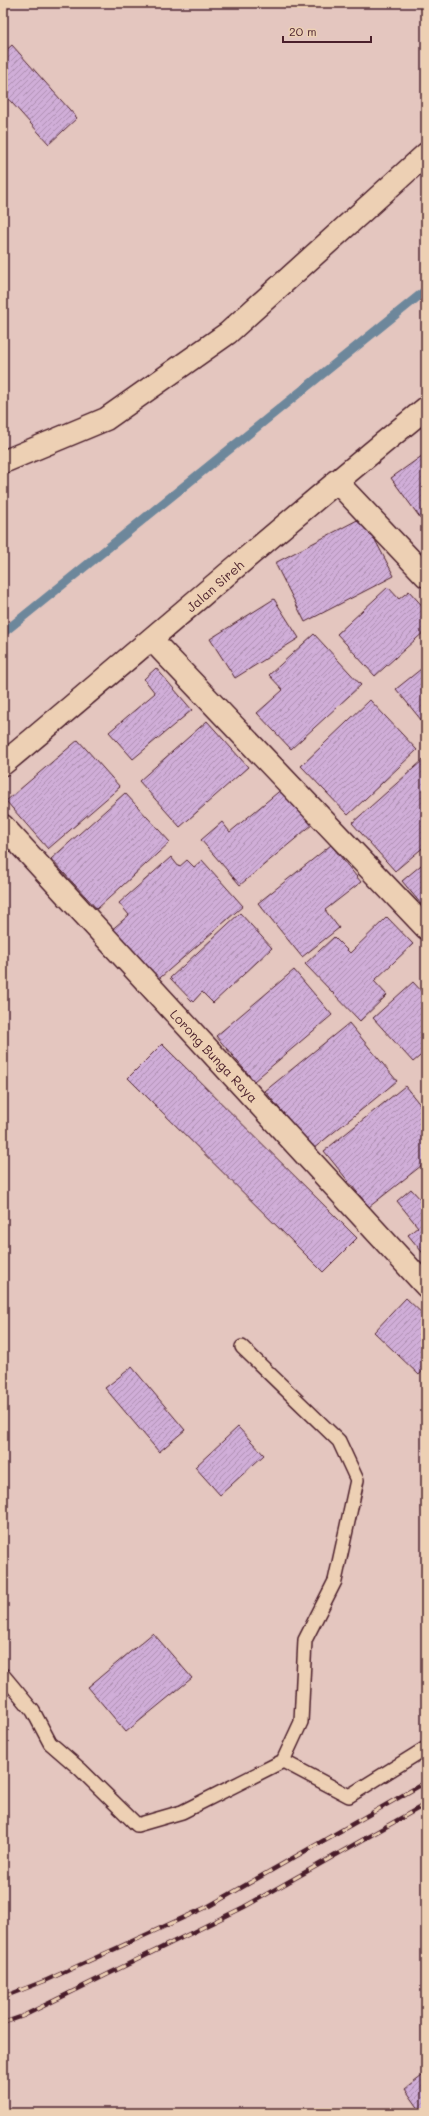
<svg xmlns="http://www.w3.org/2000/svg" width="429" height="2116" viewBox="0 0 429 2116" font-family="Mali,sans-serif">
	<defs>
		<pattern id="building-hatch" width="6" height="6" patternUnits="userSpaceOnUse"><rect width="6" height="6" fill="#d0aed8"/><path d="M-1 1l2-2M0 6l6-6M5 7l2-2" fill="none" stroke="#ab8daf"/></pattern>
	</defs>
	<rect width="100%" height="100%" fill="#e4c6bf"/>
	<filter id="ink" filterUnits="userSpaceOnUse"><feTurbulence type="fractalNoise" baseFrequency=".025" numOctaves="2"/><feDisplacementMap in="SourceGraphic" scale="8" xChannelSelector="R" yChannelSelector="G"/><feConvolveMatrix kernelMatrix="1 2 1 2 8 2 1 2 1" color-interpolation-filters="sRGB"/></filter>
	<g filter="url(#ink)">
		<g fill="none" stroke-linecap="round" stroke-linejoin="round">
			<!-- stream -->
			<path stroke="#6d879b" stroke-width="9" d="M3,633L426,290"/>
		</g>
		<!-- building -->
		<path fill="url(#building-hatch)" stroke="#4a1f2b" d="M12,45L77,118L49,144L3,93V53Z
			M426,453V522L424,523L391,478Z
			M363,517L394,576L305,622L275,563Z
			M388,587L399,599L409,591L426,610V630L375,676L337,634Z
			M274,599L299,638L235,678L210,639Z
			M314,634L361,685L291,749L257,713L283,690L269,675Z
			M426,665V726L396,689Z
			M156,668L192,710L133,759L109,732L155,693L144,679Z
			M370,700L417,750L348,815L301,766Z
			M207,721L248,767L180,827L139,781Z
			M78,740L120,787L48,849L6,801Z
			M423,760L426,764V845L395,871L352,823Z
			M283,788L313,824L240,885L201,840L222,822L230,832Z
			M125,793L170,842L97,909L51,859Z
			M331,845L361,882L325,910L339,928L302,957L258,903Z
			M171,857L179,867L187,860L194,867L202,860L243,906L154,983L109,932L129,915L119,903Z
			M426,861V910L402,881Z
			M240,913L272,948L213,1003L202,992L193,1002L170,978Z
			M387,917L413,944L374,981L387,995L360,1021L305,964L334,937L350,953Z
			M294,970L332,1015L254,1081L216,1036Z
			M413,982L426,996V1051L413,1062L373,1018Z
			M349,1023L397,1081L313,1149L265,1091Z
			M162,1044L357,1238L323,1272L128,1078Z
			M405,1086L426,1112V1162L369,1207L324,1151Z
			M411,1189L422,1201L426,1197V1257L408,1235L418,1227L397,1201Z
			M406,1298L426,1317V1367L419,1375L374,1332Z
			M132,1367L185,1430L159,1452L105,1388Z
			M238,1427L264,1455L220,1495L195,1467Z
			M153,1633L192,1678L126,1732L88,1687Z
			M426,2073V2113H422L405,2089Z"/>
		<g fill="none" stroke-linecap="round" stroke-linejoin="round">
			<!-- service casing -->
			<g stroke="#4a1f2b" stroke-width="16">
				<path id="service" d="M3,1675L33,1711L50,1743L80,1769L137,1825L182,1812L283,1761L301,1722L305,1640L335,1581L357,1480L339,1441L242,1347
					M283,1761L349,1796L426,1748"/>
			</g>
			<!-- minor casing -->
			<g stroke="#4a1f2b" stroke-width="25">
				<path id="minor" d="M3,462L106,419L228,333L426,154
					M336,481L426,576
					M152,640L426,928
					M3,764C145,646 283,524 426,408
					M3,826L426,1286"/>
			</g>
			<!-- service -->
			<use href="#service" stroke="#edd0b4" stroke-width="13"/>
			<!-- minor -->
			<use href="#minor" stroke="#edd0b4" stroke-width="22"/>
			<!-- rail casing -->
			<g stroke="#4a1f2b" stroke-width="4.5">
				<path id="rail" d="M3,1997L47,1980L209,1906L426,1782
					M3,2023L23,2016L244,1907L426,1804"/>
			</g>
			<!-- rail -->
			<use href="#rail" stroke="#edd0b4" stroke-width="3" stroke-dasharray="9" stroke-linecap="butt"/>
		</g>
	</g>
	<g text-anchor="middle" stroke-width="3" stroke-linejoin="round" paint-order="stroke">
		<!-- street labels -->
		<g font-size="13" fill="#4a1f2b" stroke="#edd0b4">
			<text transform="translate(215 586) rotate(-41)" y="5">Jalan Sireh</text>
			<text transform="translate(214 1056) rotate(47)" y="5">Lorong Bunga Raya</text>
		</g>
	</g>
	<!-- margin -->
	<rect width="429" height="2116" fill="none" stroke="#edd0b4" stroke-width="16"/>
	<rect x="8" y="8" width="413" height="2100" fill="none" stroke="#4a1f2b" stroke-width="1.5" filter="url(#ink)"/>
	<!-- scale -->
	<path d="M283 36v6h88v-6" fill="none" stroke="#4a1f2b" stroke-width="2"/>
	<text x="289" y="36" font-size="12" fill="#4a1f2b" stroke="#edd0b4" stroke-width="3" paint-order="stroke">20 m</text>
</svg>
